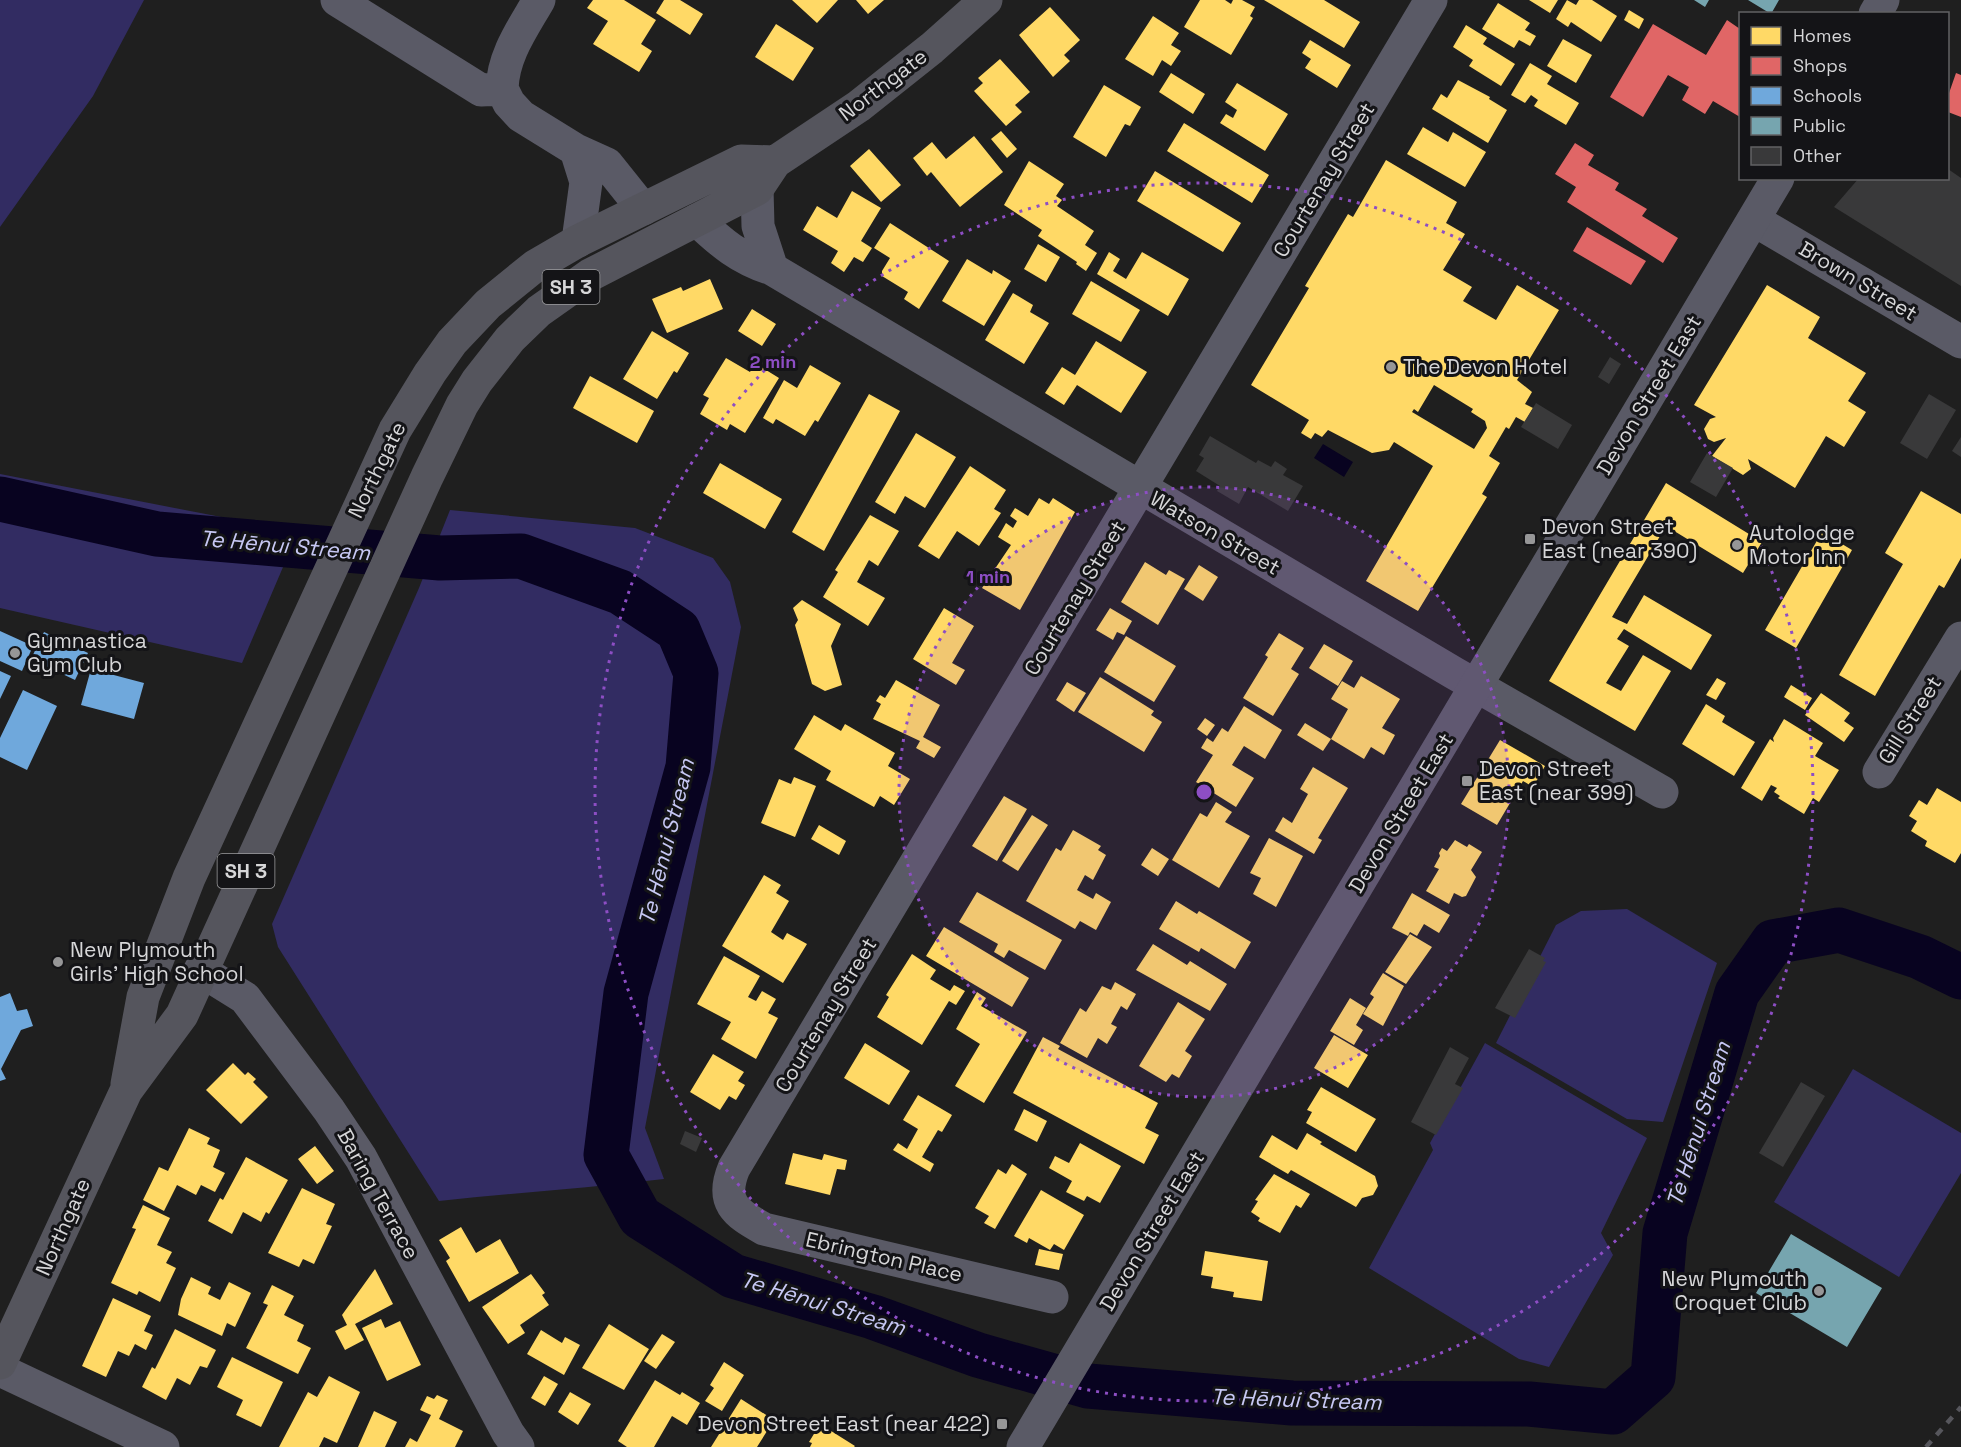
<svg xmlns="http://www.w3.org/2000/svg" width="1961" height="1447" viewBox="0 0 1961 1447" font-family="'Space Grotesk',sans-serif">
	<rect width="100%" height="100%" fill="#1f1f1f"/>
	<!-- green -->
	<path fill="#322c62" d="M0,0H144L93,96L0,227Z
		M0,474L298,532L242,663L0,608Z
		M450,510L635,528L713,558L730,582L741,627L645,1128L664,1179C589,1188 514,1193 439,1201L278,947L272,924L419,588Z
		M1627,909L1717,963L1663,1122L1627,1119L1496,1043L1556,925L1581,911Z
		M1485,1043L1647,1138L1601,1233L1613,1255L1549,1367L1519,1359L1369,1268L1433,1150L1430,1143Z
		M1853,1069L1961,1133V1173L1899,1277L1774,1202Z"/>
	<!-- water -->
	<path fill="#080320" d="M1323,444L1353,462L1344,477L1314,458Z"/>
	<!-- homes -->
	<path fill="#ffd966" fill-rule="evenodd" d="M593,0H624L656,20L641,44L652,51L639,72L593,44L608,21L587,8Z
		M664,0H680L703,14L690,35L656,13Z
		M792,0H838L817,23Z
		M856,0H884L868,14Z
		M1200,0H1225L1231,4L1233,0H1242L1255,7L1250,16L1253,18L1231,55L1184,27Z
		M1264,0H1324L1360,22L1344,48Z
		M1529,0H1558L1550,13Z
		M1567,0L1576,5L1579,0H1592L1617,16L1601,42L1571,22L1568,27L1556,19Z
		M1498,3L1530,23L1525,30L1536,36L1530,46L1519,40L1514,48L1482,29Z
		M1050,7L1080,40L1064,55L1070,61L1053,77L1019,35Z
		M1629,10L1644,19L1639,29L1624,20Z
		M1153,16L1179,33L1171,45L1181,51L1171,66L1162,60L1153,76L1125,59Z
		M776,24L814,48L793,81L755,57Z
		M1466,25L1487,38L1483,44L1515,64L1501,86L1469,66L1473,60L1453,47Z
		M1563,39L1592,55L1576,83L1547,66Z
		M1310,40L1351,65L1337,88L1305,68L1311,59L1302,53Z
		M1000,59L1030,92L1015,105L1022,112L1006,126L974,91L983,83L978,78Z
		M1530,63L1552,76L1547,84L1579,103L1566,125L1534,106L1538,100L1531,95L1525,103L1511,95Z
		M1171,73L1205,94L1193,114L1159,92Z
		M1458,80L1490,97L1489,99L1507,110L1488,143L1432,109L1441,94L1447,98Z
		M1237,83L1288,114L1265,151L1220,123L1226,114L1233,118L1237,110L1225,102Z
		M1104,85L1141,107L1130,126L1125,124L1106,157L1073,137Z
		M1184,123L1269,175L1252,203L1167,151Z
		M1423,127L1448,142L1453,132L1486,152L1465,187L1407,154Z
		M1001,131L1017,149L1007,158L991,139Z
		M974,136L1003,172L960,207L931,172L927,176L913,158L932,142L946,159Z
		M869,149L901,185L881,202L850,166Z
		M1386,160L1457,202L1446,223L1465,234L1443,270L1472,287L1463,301L1496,320L1517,285L1559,310L1517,380L1532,392L1525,404L1533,408L1525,422L1516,417L1509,429L1506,427L1489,456L1500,463L1482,494L1487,497L1418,611L1366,581L1433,466L1394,442L1389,450L1372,453L1328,430L1322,437L1315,433L1311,439L1301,433L1309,420L1251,385L1309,288L1305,286L1348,214L1353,217ZM1434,385L1473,409L1471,412L1485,421L1487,428L1474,449L1412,412L1414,409L1418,412Z
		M1029,161L1064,184L1056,196L1062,200L1057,206L1094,231L1085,245L1097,253L1086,271L1076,264L1077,262L1038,236L1042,230L1004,205Z
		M1155,171L1241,223L1223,252L1137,201Z
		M852,191L881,208L861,241L872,248L863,262L854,257L844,272L831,263L838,251L803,230L817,206L837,218Z
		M890,223L949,261L919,309L904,299L908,292L882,276V271L890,258L874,248Z
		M1038,244L1060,257L1046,282L1024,269Z
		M1109,252L1120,259L1113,271L1126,279L1142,252L1189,279L1168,316L1097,274Z
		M967,259L992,274L993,270L1011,281L984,326L942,301Z
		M710,279L723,309L667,333L652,299L681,287L683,291Z
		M1091,281L1140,310L1121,342L1072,314Z
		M1767,285L1820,317L1808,338L1866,373L1848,401L1866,412L1844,447L1826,436L1795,488L1748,459L1751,469L1743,475L1712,456L1726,438L1714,442L1708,439L1704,429L1710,419L1716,417L1694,405Z
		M1013,293L1033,305L1030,312L1049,323L1024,364L985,340Z
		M752,309L776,324L762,346L738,331Z
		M652,331L689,353L677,373L674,371L657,399L623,379Z
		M1096,341L1147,372L1121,413L1077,385L1064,405L1045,393L1062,367L1075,375Z
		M726,358L750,372L755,363L779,378L745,433L730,424L727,430L700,414L709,398L703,395Z
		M810,365L841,383L818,422L815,420L805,436L776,419L773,424L763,418L784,380L797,388Z
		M590,376L654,411L637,443L573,408Z
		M869,394L900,411L824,551L792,532Z
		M916,433L956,457L925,508L905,496L895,514L875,502Z
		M720,463L782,499L765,529L703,493Z
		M970,466L1006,490L994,509L1001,513L979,546L957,531L939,559L918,546Z
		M1666,483L1762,542L1743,573L1666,526L1612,617L1627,624L1644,595L1712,635L1691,670L1624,629L1617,639L1629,646L1606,683L1621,691L1643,655L1671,671L1635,731L1549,681Z
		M1921,491L1961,514V558L1944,588L1939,585L1875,696L1839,675L1903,564L1885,553Z
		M1039,498L1049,504L1053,498L1075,512L1020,610L982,588L1011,545L998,537L1006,523L1013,528L1017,521L1010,516L1015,508L1028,516Z
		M870,515L899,531L878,566L869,560L857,582L885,598L868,626L823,597L838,572L835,570Z
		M1822,532L1852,550L1796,648L1765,630Z
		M1145,562L1166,575L1169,570L1185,579L1158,625L1121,602Z
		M1199,565L1218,577L1203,601L1184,589Z
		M802,600L841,624L831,646L842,685L825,691L812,684L795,625L798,620L793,608Z
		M944,608L974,626L952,663L965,670L956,685L913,659Z
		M1110,608L1132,621L1124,635L1117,632L1113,640L1096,630Z
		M1279,633L1304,648L1291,669L1299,674L1273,716L1243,698L1268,657L1265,655Z
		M1126,636L1176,666L1154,702L1104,672Z
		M1324,644L1353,661L1338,686L1309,668Z
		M1361,676L1400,699L1382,728L1395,735L1384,755L1371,747L1364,759L1331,739L1348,709L1331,699L1342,681L1354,688Z
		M1100,677L1154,711L1151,715L1162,722L1144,752L1078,712Z
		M1717,678L1726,683L1716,700L1706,695Z
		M896,680L940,705L923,737L941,747L934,758L916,748L920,741L873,719L881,704L876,701L880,695L885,698Z
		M1067,682L1086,693L1074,712L1056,700Z
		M1791,685L1812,698L1805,710L1784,697Z
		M1821,693L1850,713L1844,721L1854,728L1844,742L1805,715Z
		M1706,704L1725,716L1722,722L1755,742L1734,776L1682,744Z
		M1244,706L1282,730L1265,759L1244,746L1232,765L1254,778L1236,807L1196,782L1213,755L1201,748L1207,738L1213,742L1222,728L1228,732Z
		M814,715L841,731L845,724L895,753L888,766L910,779L894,805L880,796L874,807L826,780L831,771L794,749Z
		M1205,718L1215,725L1207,736L1197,729Z
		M1784,719L1823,743L1815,756L1839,770L1819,802L1813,798L1804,814L1778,798L1780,796L1774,792L1777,788L1771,785L1762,801L1741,788L1770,739L1774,742L1773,738Z
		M1305,723L1331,739L1323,751L1297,735Z
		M1500,740L1545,766L1533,787L1523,781L1497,825L1461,804Z
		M1313,767L1348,788L1318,838L1322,840L1314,854L1275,831L1283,817L1292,823L1308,794L1300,789Z
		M794,777L816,786L795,837L761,823L779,779L791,784Z
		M1937,788L1961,802V853L1955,863L1925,846L1927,841L1911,831L1917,821L1909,816L1919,800L1927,805Z
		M1004,796L1027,809L997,861L972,846Z
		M1216,802L1232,812L1225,822L1250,836L1219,888L1172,860L1200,813L1207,817Z
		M1032,815L1048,825L1018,871L1002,861Z
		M819,825L846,841L839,855L811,839Z
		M1073,830L1101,846L1098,850L1106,855L1093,880L1085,875L1077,890L1093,899L1096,893L1111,902L1096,930L1080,921L1075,929L1026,901L1056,848L1061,851Z
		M1269,838L1303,856L1276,907L1253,894L1261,878L1250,873Z
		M1455,840L1467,847L1469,844L1482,852L1471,870L1476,877L1466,896L1462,897L1454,893L1449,904L1426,891L1439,869L1434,867L1440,856L1439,853L1442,848L1447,851Z
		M1152,848L1169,859L1158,876L1141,865Z
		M764,875L781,885L776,893L789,901L771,932L783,940L787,933L807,944L783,983L722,946Z
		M977,892L1062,940L1045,970L1009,950L1004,958L994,952L998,944L959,922Z
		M1412,893L1450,915L1439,933L1424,924L1417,936L1410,932L1408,936L1392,928Z
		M1176,901L1197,914L1199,911L1251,942L1235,969L1201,948L1199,952L1159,929Z
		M944,927L1029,978L1012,1007L926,956Z
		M1410,934L1432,947L1406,984L1385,972Z
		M1153,944L1187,965L1190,961L1227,984L1210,1011L1136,970Z
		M912,954L936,970L930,979L950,991L954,985L965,991L956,1005L949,1001L922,1045L877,1017L889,997L886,995Z
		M724,956L760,976L748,997L756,1001L762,991L776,999L768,1013L778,1018L756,1059L721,1039L731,1022L697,1004Z
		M1383,973L1404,986L1383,1026L1363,1014L1374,997L1370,994Z
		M1115,982L1136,994L1127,1010L1121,1006L1111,1024L1117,1027L1107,1044L1098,1038L1087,1058L1060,1043L1080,1008L1086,1012L1102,986L1111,990Z
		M977,992L986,998L981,1006L1027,1032L984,1103L955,1086L980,1044L956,1029Z
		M1350,998L1366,1008L1356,1025L1363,1030L1354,1045L1330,1031Z
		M1178,1002L1205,1019L1185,1051L1192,1056L1179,1078L1172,1074L1166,1082L1139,1066Z
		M1334,1035L1368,1055L1348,1088L1314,1068Z
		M1043,1037L1060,1046L1058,1049L1158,1103L1145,1128L1159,1135L1144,1164L1013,1093Z
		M865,1043L910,1071L889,1105L844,1078Z
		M713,1054L744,1072L738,1081L745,1085L736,1100L729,1096L720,1110L690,1092Z
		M233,1063L245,1075L248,1072L256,1079L253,1082L268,1097L241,1124L206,1090Z
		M1321,1087L1376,1119L1356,1152L1306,1123L1312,1112L1307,1110Z
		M918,1095L952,1115L942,1132L938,1130L922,1157L934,1164L930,1172L893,1150L898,1143L907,1149L918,1129L903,1120Z
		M1024,1109L1047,1121L1037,1142L1014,1130Z
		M189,1128L210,1138L207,1144L220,1150L213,1167L225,1173L215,1192L201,1185L196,1195L177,1185L164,1211L143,1200L159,1167L168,1171Z
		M1307,1133L1322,1142L1320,1144L1375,1176L1378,1186L1373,1195L1362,1198L1356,1207L1291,1170L1288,1174L1259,1157L1272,1135L1297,1150Z
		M1080,1143L1121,1166L1100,1203L1087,1196L1084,1201L1066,1192L1072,1181L1049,1168L1055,1156L1069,1163Z
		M315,1146L334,1171L317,1184L298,1159Z
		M793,1153L822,1160L824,1154L847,1160L845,1170L837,1169L830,1195L785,1184Z
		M246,1157L288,1180L269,1214L266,1212L261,1222L243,1212L232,1234L208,1221L220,1198L223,1200Z
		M1012,1164L1027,1174L995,1229L984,1223L989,1216L975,1208L998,1169L1006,1174Z
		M1274,1174L1310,1194L1301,1208L1296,1205L1280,1233L1258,1221L1260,1218L1251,1212L1258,1201L1255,1200Z
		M302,1188L335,1204L326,1224L332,1226L314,1264L303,1259L299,1267L268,1253Z
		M1041,1190L1084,1215L1064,1250L1054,1244L1050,1250L1029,1238L1027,1243L1014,1236Z
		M143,1205L170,1218L157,1245L172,1252L166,1263L176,1268L160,1302L139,1291L137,1295L111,1283L136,1229L132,1228Z
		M461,1227L476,1253L500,1239L519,1273L469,1302L446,1261L450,1258L439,1240Z
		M1039,1249L1063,1254L1059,1270L1035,1265Z
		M1205,1251L1268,1261L1262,1301L1233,1297L1234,1292L1211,1288L1213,1277L1201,1275Z
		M375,1269L393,1304L355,1324L364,1340L345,1350L335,1331L347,1325L342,1315Z
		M531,1274L545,1293L542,1295L549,1305L520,1325L525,1333L508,1344L482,1307Z
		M191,1277L211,1287L208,1294L220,1300L229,1282L251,1293L235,1327L227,1323L222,1336L178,1315L181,1299Z
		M272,1285L294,1296L284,1315L304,1325L297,1341L311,1348L298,1374L246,1348L268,1305L263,1303Z
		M113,1298L151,1316L144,1331L153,1335L146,1350L135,1344L129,1356L118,1351L106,1377L82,1366Z
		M381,1319L385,1328L400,1321L421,1365L387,1381L362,1328Z
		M609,1324L649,1349L624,1390L582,1368Z
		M175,1329L216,1350L207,1368L200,1366L190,1385L177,1378L166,1400L142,1387L152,1367L155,1369Z
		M541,1330L562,1343L565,1337L580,1345L564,1375L527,1354Z
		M662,1334L675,1342L656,1369L644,1361Z
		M232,1357L283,1382L261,1427L236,1415L243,1400L217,1387Z
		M724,1362L744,1375L722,1411L705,1401L714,1388L710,1385Z
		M329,1376L360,1392L337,1443L324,1437L319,1447H279L308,1392L317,1397Z
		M544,1376L558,1384L545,1406L531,1398Z
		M655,1380L680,1395L682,1392L700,1403L687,1425L672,1416L654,1447H627L618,1441Z
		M570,1392L591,1404L578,1425L558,1412Z
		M437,1395L448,1400L439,1419L463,1431L455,1447H405L410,1438L417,1442L431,1415L420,1410L427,1396L434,1399Z
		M741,1399L774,1420L757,1447H711Z
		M374,1411L397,1422L385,1447H358Z
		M820,1424L855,1446L854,1447H810L812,1443L809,1442Z"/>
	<!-- shops -->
	<path fill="#e06666" d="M1727,20L1740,29V117L1713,101L1705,114L1682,100L1689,87L1668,75L1643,117L1610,97L1653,24L1706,55Z
		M1956,73L1961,75V117L1948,112V96Z
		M1575,143L1594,155L1588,165L1619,183L1615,190L1647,209L1642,216L1678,238L1663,263L1567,202L1576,187L1555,174Z
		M1587,227L1646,261L1631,285L1573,251Z"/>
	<!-- schools -->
	<path fill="#6fa8dc" d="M0,631L33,646L22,671L0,661Z
		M44,632L88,653L75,680L31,659Z
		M91,669L144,683L134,719L81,705Z
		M0,671L11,676L0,699Z
		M23,690L57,706L27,770L0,757V738Z
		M10,993L17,1011L27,1009L33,1026L21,1030L1,1069L6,1079L0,1081V997Z"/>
	<!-- public -->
	<path fill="#76a5af" d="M1694,0H1709L1705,7Z
		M1748,0H1779L1771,14Z
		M1791,1234L1882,1288L1847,1347L1756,1293Z"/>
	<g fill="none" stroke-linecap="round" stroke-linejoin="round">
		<!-- river -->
		<path stroke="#080320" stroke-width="45" d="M0,499L157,534L440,558L521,556L620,592L678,630L696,673L688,767L626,993L606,1155L640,1217L733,1276L873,1317L978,1355L1088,1386L1292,1403L1529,1404L1613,1412L1653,1377L1665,1233L1737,993L1773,942L1839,930L1920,957L1961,977"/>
	</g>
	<!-- building -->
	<path fill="#39393a" d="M1948,169L1961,178V286L1834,207L1859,178H1948Z
		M1610,357L1621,364L1609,384L1598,377Z
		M1929,394L1956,410L1927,459L1900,443Z
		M1536,403L1572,425L1558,449L1521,427Z
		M1210,436L1256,463L1258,460L1271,467L1275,461L1287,469L1283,475L1303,486L1288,511L1248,487L1239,504L1217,491L1220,486L1196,471L1204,458L1199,455Z
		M1961,437V457L1952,451Z
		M1707,453L1733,468L1716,497L1690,482Z
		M1529,949L1545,958L1543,961L1546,962L1515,1018L1495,1008Z
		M1450,1047L1469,1058L1455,1084L1463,1088L1436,1135L1411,1122Z
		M1801,1082L1825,1096L1783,1167L1759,1153Z
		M685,1131L702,1138L696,1152L680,1144Z"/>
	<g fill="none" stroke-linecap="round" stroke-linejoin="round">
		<!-- minor -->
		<path stroke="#5a5a66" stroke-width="33" d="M337,0L481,90L502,89L509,103L521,116L576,150L607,164L643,209
			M502,89C503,55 523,28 539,0
			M576,150L586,182L578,241
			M757,189L758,226L772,269
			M697,220C721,243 740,259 772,269L1454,673L1662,792
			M1754,220L1961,342
			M1879,772L1961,638
			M200,970L245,998L329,1110L361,1158L508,1433L518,1447
			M1052,1297L764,1229C735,1213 720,1202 734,1168L1431,0
			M0,1370L163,1447"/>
		<!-- major -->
		<path stroke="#5a5a66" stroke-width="33" d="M1875,14L1883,0
			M1023,1447L1778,178"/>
		<!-- highway -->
		<path stroke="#55555d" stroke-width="33" d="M127,1084L143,997L189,878L395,430L430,373L452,342L488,304L535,266L578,241L741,161L775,162
			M0,1363L126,1091L182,1015L427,477L462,405L477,381L510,339L539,311L590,275L757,189L775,162L859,106L932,48L986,0"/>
		<!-- rail -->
		<path stroke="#56565c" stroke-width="4.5" stroke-dasharray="8 8" stroke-linecap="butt" d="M1926,1447L1961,1407"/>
	</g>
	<!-- distance rings -->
	<circle cx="1204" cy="792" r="305" fill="#8d4ec4" fill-opacity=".12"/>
	<g fill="none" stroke="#8d4ec4" stroke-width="3" stroke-dasharray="3 6">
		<circle cx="1204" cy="792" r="305"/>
		<circle cx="1204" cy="792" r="609"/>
	</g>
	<!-- markers -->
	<g fill="#969697" stroke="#141417" stroke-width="2">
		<circle cx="1391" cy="367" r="6"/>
		<rect x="1524" y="533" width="12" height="12" rx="3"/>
		<circle cx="1737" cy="545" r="6"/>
		<circle cx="15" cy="653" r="6"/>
		<rect x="1461" y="775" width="12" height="12" rx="3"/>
		<circle cx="58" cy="962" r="6"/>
		<circle cx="1819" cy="1291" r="6"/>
		<rect x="996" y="1418" width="12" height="12" rx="3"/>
	</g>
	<g text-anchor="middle" stroke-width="6" stroke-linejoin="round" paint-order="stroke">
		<!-- shield labels -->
		<g fill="#141417" stroke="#9c9c9e" stroke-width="1.5">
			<rect x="542.5" y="270" width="57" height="34" rx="4.5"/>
			<rect x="217.5" y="854" width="57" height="34" rx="4.5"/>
		</g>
		<g font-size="20" font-weight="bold" fill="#d6d6d8">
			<text x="571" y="294">SH 3</text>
			<text x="246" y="878">SH 3</text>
		</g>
		<!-- street labels -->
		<g font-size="21" fill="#d6d6d8" stroke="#141417">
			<text transform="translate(883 85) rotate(-37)" y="7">Northgate</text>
			<text transform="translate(1324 180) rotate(-59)" y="7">Courtenay Street</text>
			<text transform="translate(1858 281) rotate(31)" y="7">Brown Street</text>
			<text transform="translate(1649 395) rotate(-59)" y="7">Devon Street East</text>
			<text transform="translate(377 470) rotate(-64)" y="7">Northgate</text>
			<text transform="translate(1215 533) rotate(30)" y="7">Watson Street</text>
			<text transform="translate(1075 598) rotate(-59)" y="7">Courtenay Street</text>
			<text transform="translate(1910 720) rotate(-58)" y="7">Gill Street</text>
			<text transform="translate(1401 813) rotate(-59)" y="7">Devon Street East</text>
			<text transform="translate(826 1015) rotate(-59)" y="7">Courtenay Street</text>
			<text transform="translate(378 1194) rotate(61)" y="7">Baring Terrace</text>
			<text transform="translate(63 1227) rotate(-66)" y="7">Northgate</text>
			<text transform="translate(1152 1231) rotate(-59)" y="7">Devon Street East</text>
			<text transform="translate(884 1257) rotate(13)" y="7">Ebrington Place</text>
		</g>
		<!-- poi labels -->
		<g font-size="21" fill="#d6d6d8" stroke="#141417" text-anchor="start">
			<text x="1403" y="374">The Devon Hotel</text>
			<text x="1542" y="534">Devon Street<tspan x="1542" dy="24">East (near 390)</tspan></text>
			<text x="1749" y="540">Autolodge<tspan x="1749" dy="24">Motor Inn</tspan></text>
			<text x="27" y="648">Gymnastica<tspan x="27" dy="24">Gym Club</tspan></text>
			<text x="1479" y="776">Devon Street<tspan x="1479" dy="24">East (near 399)</tspan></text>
			<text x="70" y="957">New Plymouth<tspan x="70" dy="24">Girls' High School</tspan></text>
			<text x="1807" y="1286" text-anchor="end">New Plymouth<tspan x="1807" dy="24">Croquet Club</tspan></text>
			<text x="990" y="1431" text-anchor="end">Devon Street East (near 422)</text>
		</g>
		<!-- water labels -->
		<g font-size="22" font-style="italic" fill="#c7c8f4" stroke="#141417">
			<text transform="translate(285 545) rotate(5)" y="8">Te Hēnui Stream</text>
			<text transform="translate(666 842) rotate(-76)" y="8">Te Hēnui Stream</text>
			<text transform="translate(1698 1124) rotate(-73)" y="8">Te Hēnui Stream</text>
			<text transform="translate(823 1303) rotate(17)" y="8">Te Hēnui Stream</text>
			<text transform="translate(1296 1399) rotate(2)" y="8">Te Hēnui Stream</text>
		</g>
	</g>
	<circle cx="1204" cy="792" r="9" fill="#8d4ec4" stroke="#141417" stroke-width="3"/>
	<g font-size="18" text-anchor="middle" font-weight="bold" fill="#8d4ec4" stroke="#141417" stroke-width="6" stroke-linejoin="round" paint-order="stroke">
		<text x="773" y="368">2 min</text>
		<text x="988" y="583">1 min</text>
	</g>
	<!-- legend -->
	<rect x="1739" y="12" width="210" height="168" fill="#141417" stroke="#626264" stroke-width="1.5"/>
	<rect x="1751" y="27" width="30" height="18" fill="#ffd966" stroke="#626264" stroke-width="1.5"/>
	<text x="1793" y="42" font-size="18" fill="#d6d6d8">Homes</text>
	<rect x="1751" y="57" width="30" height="18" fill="#e06666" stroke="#626264" stroke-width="1.5"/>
	<text x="1793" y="72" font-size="18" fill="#d6d6d8">Shops</text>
	<rect x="1751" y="87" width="30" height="18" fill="#6fa8dc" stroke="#626264" stroke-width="1.5"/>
	<text x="1793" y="102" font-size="18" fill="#d6d6d8">Schools</text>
	<rect x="1751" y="117" width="30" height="18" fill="#76a5af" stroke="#626264" stroke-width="1.5"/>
	<text x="1793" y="132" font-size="18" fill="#d6d6d8">Public</text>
	<rect x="1751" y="147" width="30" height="18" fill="#39393a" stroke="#626264" stroke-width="1.5"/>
	<text x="1793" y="162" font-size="18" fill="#d6d6d8">Other</text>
</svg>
